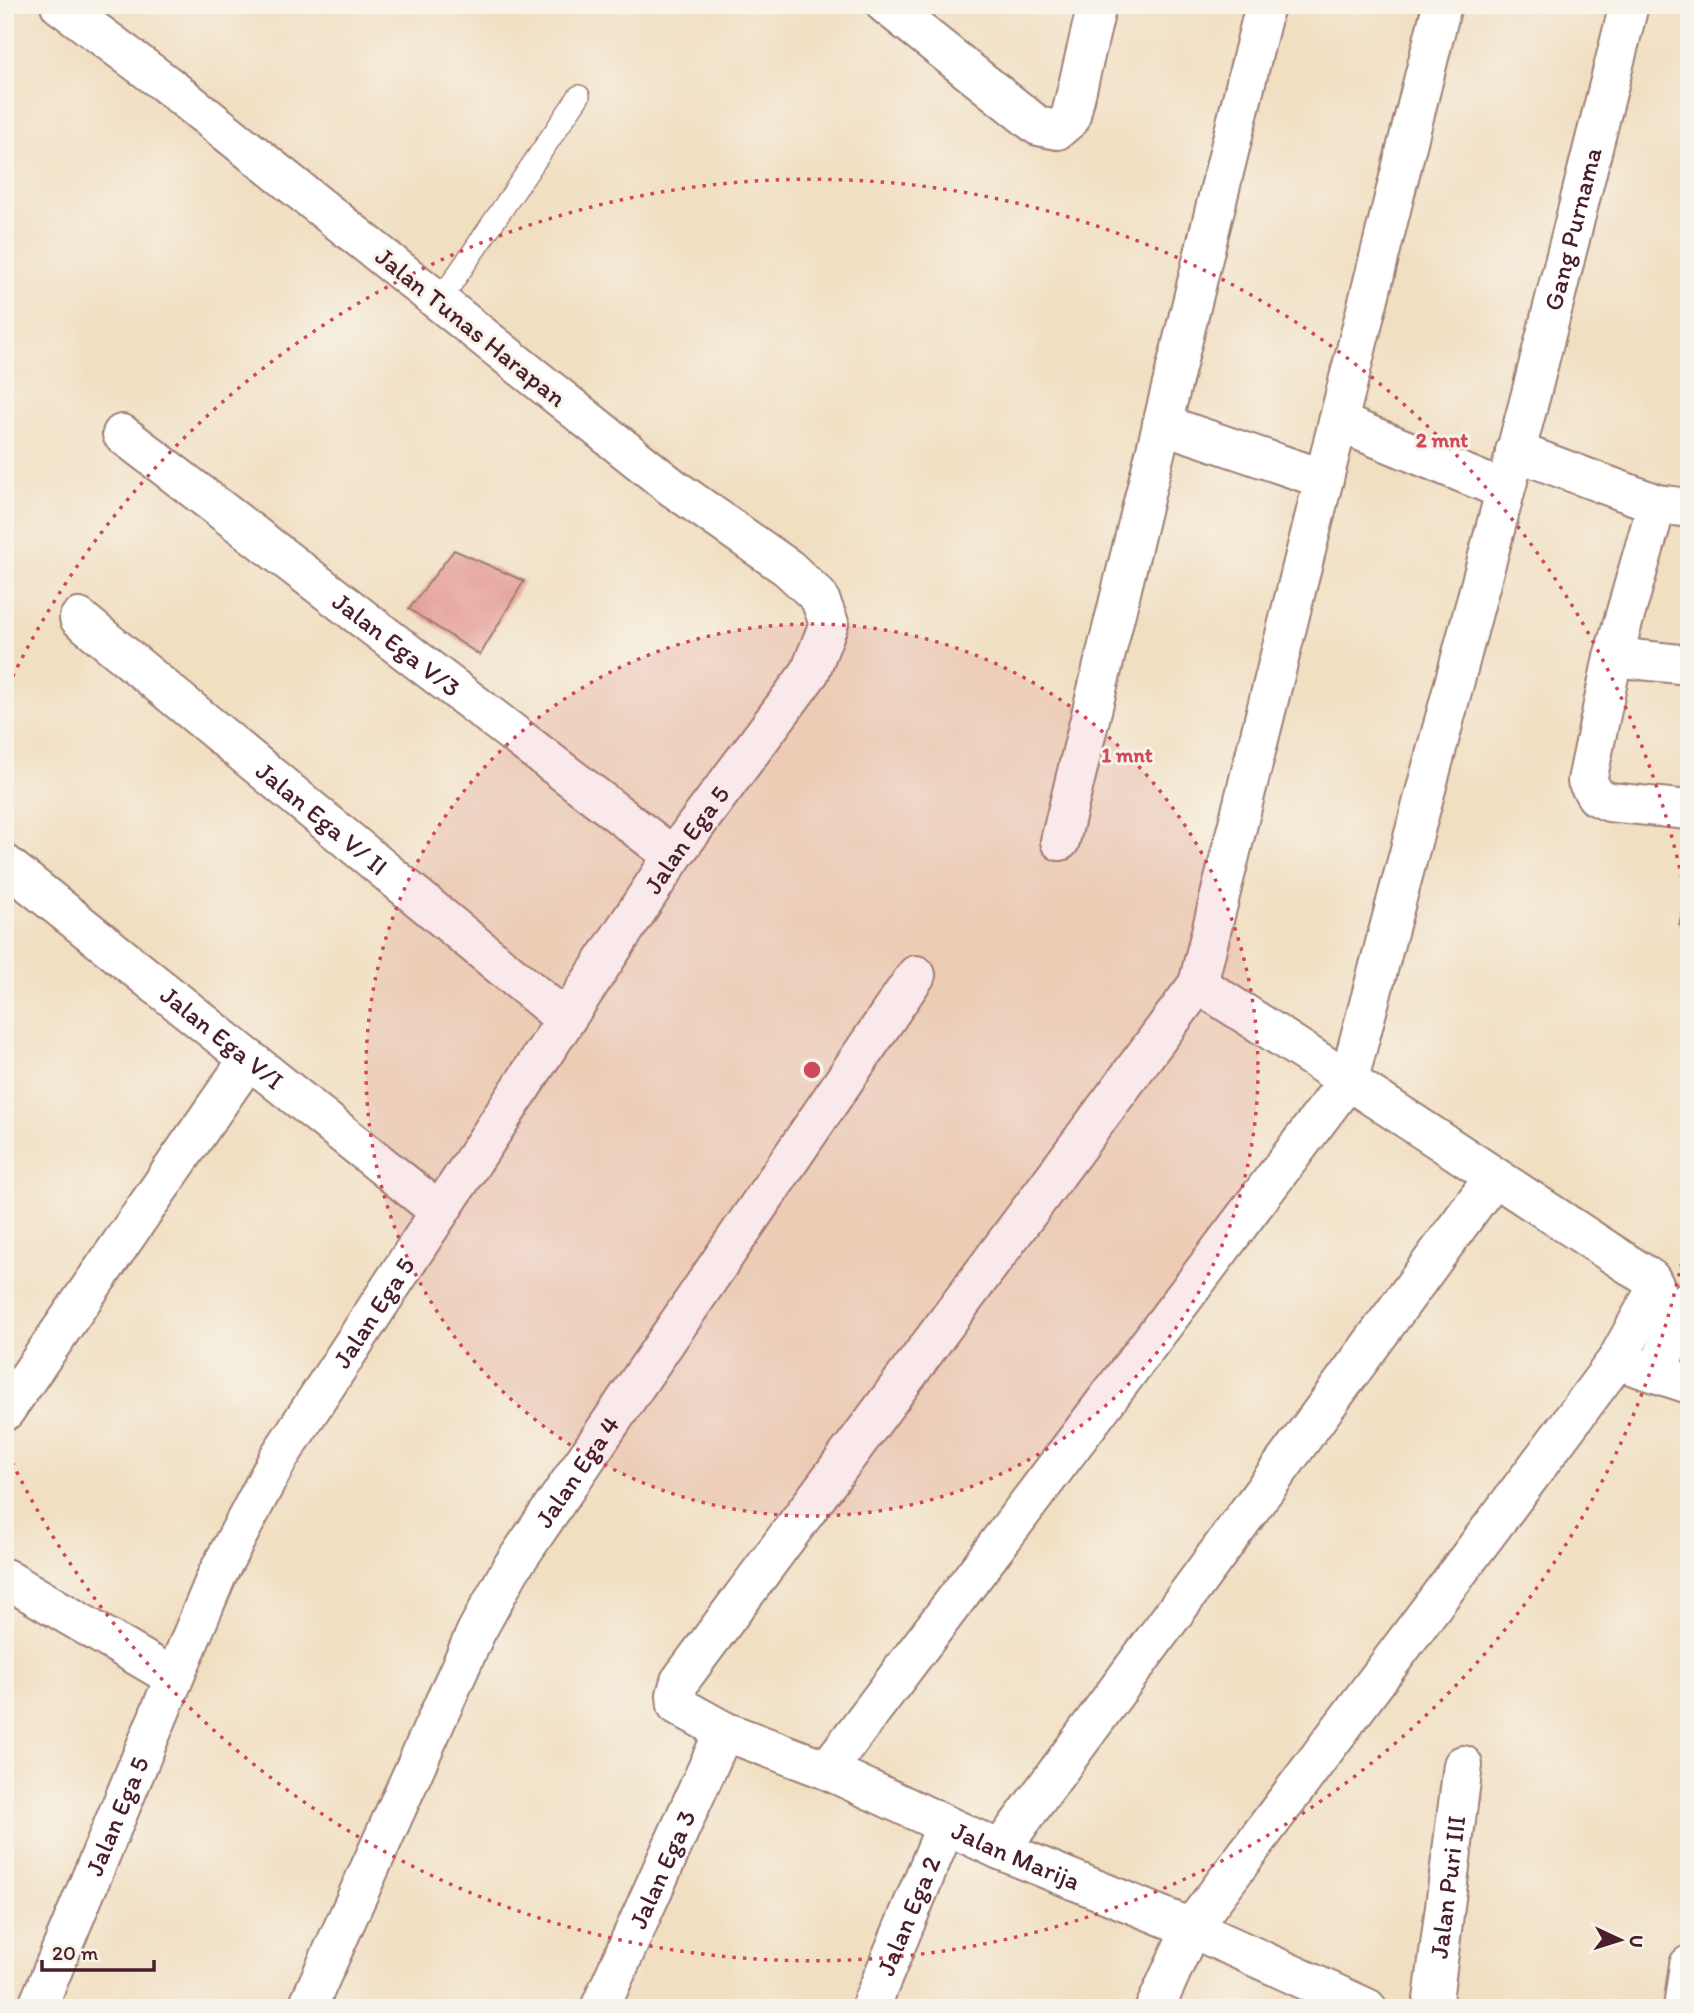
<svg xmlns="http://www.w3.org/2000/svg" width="1694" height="2013" viewBox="0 0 1694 2013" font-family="Itim,sans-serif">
	<rect width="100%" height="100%" fill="#f7f3e8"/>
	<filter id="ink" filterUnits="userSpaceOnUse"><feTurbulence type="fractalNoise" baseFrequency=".0143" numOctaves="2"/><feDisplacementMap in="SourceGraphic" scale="14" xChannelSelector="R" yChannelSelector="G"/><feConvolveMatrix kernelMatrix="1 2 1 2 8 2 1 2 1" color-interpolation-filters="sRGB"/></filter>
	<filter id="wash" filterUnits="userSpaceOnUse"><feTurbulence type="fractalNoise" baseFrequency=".00686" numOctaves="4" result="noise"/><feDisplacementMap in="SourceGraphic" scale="28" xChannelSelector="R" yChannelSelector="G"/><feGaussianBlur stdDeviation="1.57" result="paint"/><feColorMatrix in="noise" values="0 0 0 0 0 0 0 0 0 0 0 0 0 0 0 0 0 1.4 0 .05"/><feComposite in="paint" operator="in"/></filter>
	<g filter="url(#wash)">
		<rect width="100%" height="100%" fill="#f1dfc2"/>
		<g id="blocks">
			<!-- building -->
			<path fill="#e39991" d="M454,550L524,581L480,655L409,609Z
				M1688,893H1689V927L1679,925Z"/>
		</g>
	</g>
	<g filter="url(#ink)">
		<use href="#blocks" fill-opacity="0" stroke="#9e7f76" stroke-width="2"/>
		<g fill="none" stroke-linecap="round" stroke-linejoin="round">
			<!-- service casing -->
			<g stroke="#9e7f76" stroke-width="24">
				<path id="service" d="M439,302L579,96"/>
			</g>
			<!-- minor casing -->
			<g stroke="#9e7f76" stroke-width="42">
				<g id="minor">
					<path d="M886,5L1038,126L1057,130L1070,119L1097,5"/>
					<path d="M1338,422L1504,490"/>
					<path d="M1162,424L1324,479"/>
					<path id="s1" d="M122,434L673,856"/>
					<path d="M1515,451L1657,504L1689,508"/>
					<path d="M1657,504L1613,657L1587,781L1596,796L1609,802L1689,810"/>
					<path id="s2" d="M79,618L565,1019"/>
					<path d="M1613,657L1689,665"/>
					<path d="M1060,841L1265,5"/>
					<path id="s3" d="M5,864L439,1211"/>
					<path d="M1198,984L1442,5"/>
					<path d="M1631,1365L1689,1384"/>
					<path d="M1656,1372L1689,1300"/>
					<path d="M5,1411L248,1060"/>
					<path d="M5,1578L173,1677"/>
					<path id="s4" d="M827,1770L1349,1079L1531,394L1629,5"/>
					<path d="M1000,1850L1494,1177"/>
					<path id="s5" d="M37,2008L217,1575L279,1457L673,856L810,672L829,623L819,597L788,568L672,487L166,84L60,5"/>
					<path id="s6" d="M307,2008L476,1632L510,1570L916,975"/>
					<path id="s7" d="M600,2008L724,1731"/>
					<path id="s8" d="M870,2008L946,1825"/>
					<path id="s9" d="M1155,2008L1191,1928L1617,1360L1656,1289L1651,1279C1500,1181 1350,1080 1198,984L680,1681L676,1695L677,1705L724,1731L827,1770L1000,1850L1191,1928L1367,2008"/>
					<path id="s10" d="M1432,2008L1463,1765"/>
					<path d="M1683,2008L1689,1965"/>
				</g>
			</g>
			<!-- service -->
			<use href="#service" stroke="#fff" stroke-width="21"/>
			<!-- minor -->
			<use href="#minor" stroke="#fff" stroke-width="38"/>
		</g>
	</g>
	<!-- distance rings -->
	<circle cx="812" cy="1070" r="446" fill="#d1495b" fill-opacity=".12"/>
	<g fill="none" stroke="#d1495b" stroke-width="3.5" stroke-dasharray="3.5 7">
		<circle cx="812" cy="1070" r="446"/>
		<path d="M1688 1232A891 891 0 0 1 8 1454M8 686A891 891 0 0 1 1688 908"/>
	</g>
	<g text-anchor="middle" stroke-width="6" stroke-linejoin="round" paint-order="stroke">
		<!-- street labels -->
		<g font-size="26" fill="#4a1f2b" stroke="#f7f3e8">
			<text dy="9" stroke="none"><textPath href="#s4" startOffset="1745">Gang Purnama</textPath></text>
			<text transform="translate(471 327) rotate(39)" y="9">Jalan Tunas Harapan</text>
			<text dy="9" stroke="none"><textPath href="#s1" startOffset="346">Jalan Ega V/3</textPath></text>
			<text dy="9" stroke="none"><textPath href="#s2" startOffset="315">Jalan Ega V/ II</textPath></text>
			<text dy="9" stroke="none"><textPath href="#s5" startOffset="1342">Jalan Ega 5</textPath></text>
			<text dy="9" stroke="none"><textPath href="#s3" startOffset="278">Jalan Ega V/I</textPath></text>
			<text dy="9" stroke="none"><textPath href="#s5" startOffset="775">Jalan Ega 5</textPath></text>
			<text dy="9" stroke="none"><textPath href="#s6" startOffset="602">Jalan Ega 4</textPath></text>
			<text dy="9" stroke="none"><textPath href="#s5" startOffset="208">Jalan Ega 5</textPath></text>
			<text dy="9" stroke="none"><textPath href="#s9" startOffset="2695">Jalan Marija</textPath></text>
			<text dy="9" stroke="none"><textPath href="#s7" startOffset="152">Jalan Ega 3</textPath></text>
			<text dy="9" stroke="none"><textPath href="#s10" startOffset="122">Jalan Puri III</textPath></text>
			<text dy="9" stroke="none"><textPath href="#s8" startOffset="100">Jalan Ega 2</textPath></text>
		</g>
	</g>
	<circle cx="812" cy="1070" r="10" fill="#d1495b" stroke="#f7f3e8" stroke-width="3.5"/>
	<g font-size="21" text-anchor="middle" font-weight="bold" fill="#d1495b" stroke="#f7f3e8" stroke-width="6" stroke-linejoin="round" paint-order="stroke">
		<text x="1442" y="447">2 mnt</text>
		<text x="1127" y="762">1 mnt</text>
	</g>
	<!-- margin -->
	<rect width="1694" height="2013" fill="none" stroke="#f7f3e8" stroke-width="28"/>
	<!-- north arrow -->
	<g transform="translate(1620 1940) rotate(94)" stroke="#f7f3e8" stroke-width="5" paint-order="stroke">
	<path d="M0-5L12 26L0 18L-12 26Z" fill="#4a1f2b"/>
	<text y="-10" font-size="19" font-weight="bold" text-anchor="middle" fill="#4a1f2b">U</text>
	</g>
	<!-- scale -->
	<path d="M42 1960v10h112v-10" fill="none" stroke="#4a1f2b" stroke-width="3.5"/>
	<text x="52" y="1960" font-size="21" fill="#4a1f2b" stroke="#f7f3e8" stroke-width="5" paint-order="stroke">20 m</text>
</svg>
